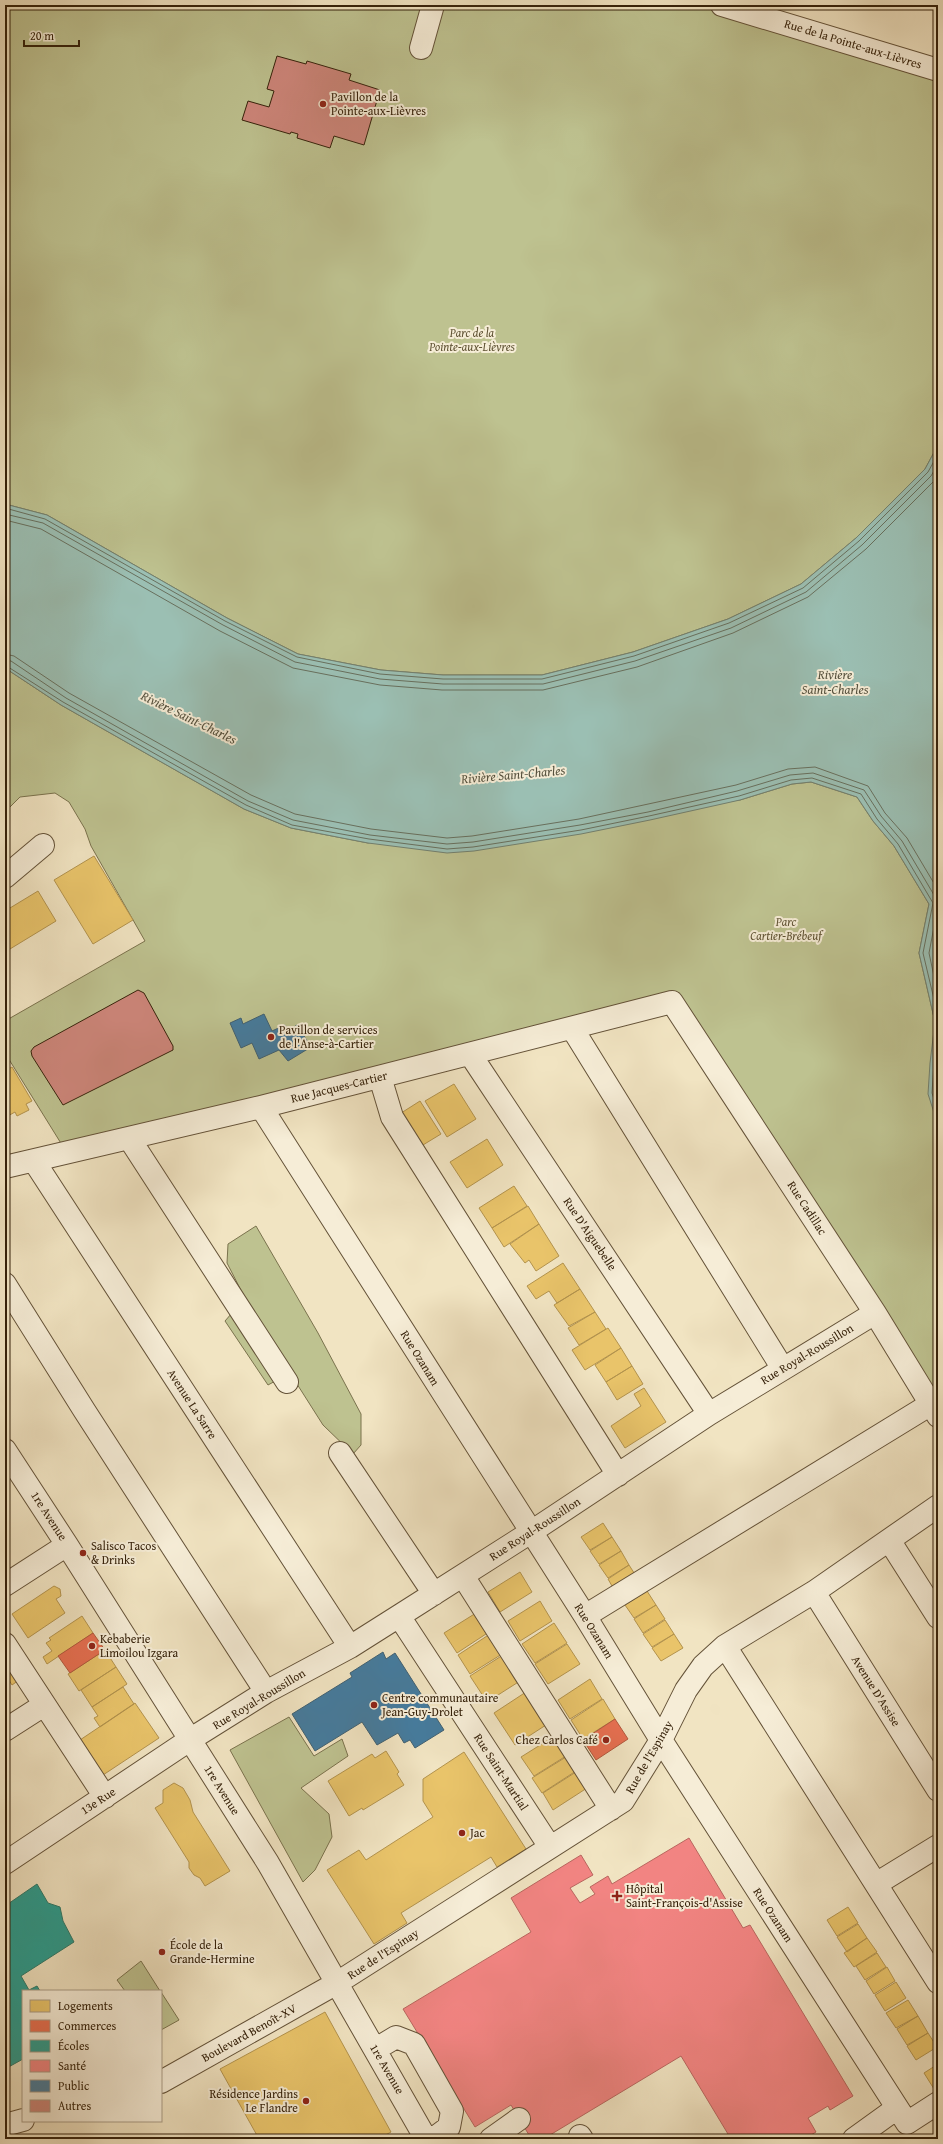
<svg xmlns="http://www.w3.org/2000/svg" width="943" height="2144" viewBox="0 0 943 2144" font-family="'Gentium Book Plus',serif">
	<rect width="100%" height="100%" fill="#f1e4c2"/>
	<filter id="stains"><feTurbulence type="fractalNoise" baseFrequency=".005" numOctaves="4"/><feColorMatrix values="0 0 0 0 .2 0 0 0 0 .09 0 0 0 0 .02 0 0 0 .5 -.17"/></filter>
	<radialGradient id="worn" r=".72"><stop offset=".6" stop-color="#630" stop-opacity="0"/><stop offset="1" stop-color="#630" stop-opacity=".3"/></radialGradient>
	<!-- green -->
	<path fill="#bec290" stroke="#7a724d" d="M5,5H722L938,70V445L925,469L856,538L801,584L728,619L633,652L542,675H443L381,670L298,654L227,618L47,515L5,504Z
		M5,668L61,705L244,809L291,828L368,843L740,800L792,784L811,782L857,797L873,821L894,846L929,904L919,953L935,1022L934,1040L938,1125V1409L672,1002L67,1153L5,1053V1021L145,941L91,846L85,829L69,802L55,793L20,797L5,812Z
		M256,1226L318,1333L361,1414V1445L353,1454L323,1425L290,1373L268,1385L225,1321L245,1298L227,1263L228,1244Z
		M289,1717L314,1756L342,1739L348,1756L301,1788L329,1814L332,1837L315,1870L303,1882L230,1750Z
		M141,1961L160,1991H125L117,1980Z
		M161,1992L179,2020L161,2030Z"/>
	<!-- water -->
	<path fill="#9bbfb3" stroke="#72806f" d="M938,445V1125L928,1094L930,1063L935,1022L919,953L929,904L894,846L873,821L857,797L811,782L792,784L740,800L650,820L581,834L474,851L447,853L368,843L291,828L244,809L61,705L5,668V504L47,515L227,618L298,654L381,670L443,675H542L633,652L728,619L801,584L856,538L925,469Z"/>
	<!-- homes -->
	<path fill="#e9c46a" stroke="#b3934d" d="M916,5H938V11Z
		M94,856L133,920L93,944L54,880Z
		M38,891L56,921L5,952V911Z
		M12,1067L32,1101L26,1104L29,1110L17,1116L15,1112L6,1117L5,1071Z
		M454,1084L476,1119L447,1137L425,1101Z
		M420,1101L441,1134L418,1148L398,1115Z
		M487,1139L503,1165L467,1188L450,1162Z
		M514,1186L527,1206L492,1228L479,1208Z
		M528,1206L539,1224L504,1247L492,1228Z
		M539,1224L559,1256L536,1271L529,1260L525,1263L510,1244Z
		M563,1263L580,1289L557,1303L549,1291L536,1299L527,1286Z
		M580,1289L595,1312L569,1326L554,1305Z
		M595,1312L606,1329L579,1345L568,1328Z
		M608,1328L621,1348L585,1370L572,1350Z
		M621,1348L632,1366L606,1382L595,1365Z
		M632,1366L643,1384L617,1400L606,1382Z
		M644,1388L666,1422L625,1448L611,1426L641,1406L634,1394Z
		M603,1523L612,1537L590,1550L581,1537Z
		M612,1537L621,1551L599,1564L590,1551Z
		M621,1551L629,1565L608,1578L599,1565Z
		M629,1565L638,1579L616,1593L608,1579Z
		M520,1572L532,1592L500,1612L488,1592Z
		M54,1586L60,1589L61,1596L56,1599L65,1613L28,1638L12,1614Z
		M647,1591L656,1605L634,1618L625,1605Z
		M540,1601L552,1621L520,1641L508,1621Z
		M656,1605L665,1619L643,1633L634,1619Z
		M476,1613L489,1632L457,1653L444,1633Z
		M82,1616L93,1633L47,1664L43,1657L52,1651L46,1643L51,1640L49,1638Z
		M665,1620L674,1634L652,1647L643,1634Z
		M554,1623L567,1643L535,1663L522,1644Z
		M490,1634L502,1654L470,1674L458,1655Z
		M674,1634L683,1648L661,1661L652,1648Z
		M567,1644L580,1664L548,1684L535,1664Z
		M105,1650L116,1667L79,1691L68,1674Z
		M5,1652L22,1678L12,1685L7,1677L5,1679Z
		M503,1655L520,1681L487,1702L470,1676Z
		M116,1667L127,1684L92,1707L81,1690Z
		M590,1679L602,1699L570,1719L558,1700Z
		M123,1687L134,1704L100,1727L94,1718L98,1716L92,1707Z
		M526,1692L546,1725L515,1745L494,1713Z
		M603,1699L615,1719L583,1739L571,1720Z
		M135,1703L159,1738L103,1775L80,1740Z
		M553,1737L566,1756L534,1776L521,1757Z
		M386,1751L399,1772L397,1774L404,1785L363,1810L362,1808L349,1816L328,1781L372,1754L375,1758Z
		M464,1752L526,1849L497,1867L491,1857L401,1913L407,1923L374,1944L327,1870L359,1850L366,1860L433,1817L423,1801V1779Z
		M566,1757L576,1771L542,1793L532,1778Z
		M576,1772L587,1788L553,1810L543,1793Z
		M174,1783L183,1788L190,1800L193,1812L230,1871L205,1886L200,1878L194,1875L189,1868V1862L155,1808L163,1803V1790Z
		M848,1907L858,1923L837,1936L827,1920Z
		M858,1924L867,1938L847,1952L837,1937Z
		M867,1938L877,1952L854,1967L844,1953Z
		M877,1953L886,1967L865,1980L856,1966Z
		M887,1967L895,1981L874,1994L866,1981Z
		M896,1982L906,1998L885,2011L875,1995Z
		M908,2000L918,2016L896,2028L886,2013Z
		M325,2012L391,2132L378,2139H259L220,2069Z
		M918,2016L928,2033L907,2045L897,2029Z
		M928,2033L937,2047L916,2060L907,2046Z
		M938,2064V2086L934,2089L924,2073Z"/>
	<!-- shops -->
	<path fill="#e76f51" stroke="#b2583c" d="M93,1633L105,1650L70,1673L58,1656Z
		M615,1719L628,1739L596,1760L583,1740Z"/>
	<!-- schools -->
	<path fill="#2a9d8f" stroke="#2d7867" d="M37,1884L48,1903L60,1907L63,1921L74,1942L21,1976L29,1990L37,1986L40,1991H23V2059L5,2069V1906Z"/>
	<!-- health -->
	<path fill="#f28482" stroke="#b9665e" d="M689,1838L743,1928L750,1925L853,2096L830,2110L828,2106L808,2118L816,2132L804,2139H731L681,2056L545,2138L546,2139H522L529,2135L511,2105L475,2127L403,2009L531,1932L511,1898L581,1855L593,1875L570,1888L580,1903L595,1894L590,1887L608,1876L612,1884Z"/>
	<!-- public -->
	<path fill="#457b9d" stroke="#406071" d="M264,1014L272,1031L285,1025L288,1031L297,1025L311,1047L288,1061L279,1050L259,1059L252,1043L241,1048L230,1023L241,1018L243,1024Z
		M383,1652L386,1659L395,1653L444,1730L415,1748L410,1740L404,1743L398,1733L377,1745L362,1722L315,1751L292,1714L352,1677L350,1673Z"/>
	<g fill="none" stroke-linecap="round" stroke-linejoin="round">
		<!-- shore -->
		<path stroke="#68705e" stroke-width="1" d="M5,508L45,519L225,621L297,657L380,674L443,679H542L634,656L729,623L803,588L859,541L928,472L938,454
			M5,514L43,523L223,625L295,662L380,679L443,684H543L635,661L731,628L806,592L862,545L931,476L938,464
			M5,520L41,529L220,631L293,668L380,685L442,690H543L637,667L733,633L808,597L866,549L938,477
			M5,654L14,656L69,693L251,795L295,814L371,829L447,838L472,836L579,819L736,785L788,769L815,767L868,786L885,813L907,838L938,890
			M5,660L11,661L66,698L248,801L293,820L370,835L447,844L473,842L580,825L648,812L737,791L790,775L813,773L864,790L881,816L902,841L937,900L938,906L929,953L938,995
			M5,665L63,702L246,805L292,825L369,839L447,849L473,847L581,830L649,816L739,796L791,780L812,778L861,794L877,819L898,844L933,903L923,953L938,1016
			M938,1037L934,1063L932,1093L938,1112"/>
	</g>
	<!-- building -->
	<path fill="#ce867b" stroke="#35210a" d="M277,56L306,64L307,61L351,74L349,80L380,90L364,145L334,136L330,148L297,138L298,134L291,132L290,134L242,120L248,101L269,107L274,91L267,89Z
		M138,990L144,993L173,1046V1050L63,1105L32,1056L31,1051L34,1047Z"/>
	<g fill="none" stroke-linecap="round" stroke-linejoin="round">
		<!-- minor casing -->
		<g stroke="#645238" stroke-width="24">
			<path id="minor" d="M722,5L938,70
				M421,48L433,5
				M5,877L43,845
				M572,1028L783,1369
				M470,1054L709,1414
				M380,1077L392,1117L618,1475
				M261,1107L585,1616L661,1740L907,2123L938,2103
				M129,1138L287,1382
				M34,1161L350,1647
				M5,1167L261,1107L672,1002L875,1313L938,1416
				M5,1284L84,1410L266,1692
				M5,1450L67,1545L268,1863L426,2139
				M340,1453L434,1594
				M889,1540L938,1617
				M463,1576L611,1809
				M5,1585L67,1545
				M814,1592L938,1790
				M399,1616L550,1847
				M585,1616L931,1404
				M5,1644L105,1797
				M725,1646L938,1982
				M5,1730L44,1705
				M5,1863L191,1739L266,1692L350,1647L399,1616L531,1532L709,1414L875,1313
				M876,1884L938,1846
				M376,2049L396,2037L414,2044L452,2111L449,2127L433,2139
				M161,2082L337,1983L623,1801L661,1740L686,1690L703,1666L725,1646L814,1592L938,1506
				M5,2125L23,2120
				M580,2136L582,2139
				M491,2139L519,2119
				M854,2139L897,2108"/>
		</g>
		<!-- minor -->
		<use href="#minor" stroke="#f6edd7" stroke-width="22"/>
	</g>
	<!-- markers -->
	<g fill="#8f2418" stroke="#f6edd7" stroke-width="1.5">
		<circle cx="323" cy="104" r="4"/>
		<circle cx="271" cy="1037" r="4"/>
		<circle cx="83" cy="1553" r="4"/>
		<circle cx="92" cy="1646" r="4"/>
		<circle cx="374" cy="1705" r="4"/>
		<circle cx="606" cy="1740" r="4"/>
		<circle cx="462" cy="1833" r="4"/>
		<path d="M615 1890h4v4h4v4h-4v4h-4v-4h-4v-4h4z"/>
		<circle cx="162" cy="1952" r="4"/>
		<circle cx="306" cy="2101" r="4"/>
	</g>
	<g text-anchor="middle" stroke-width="4" stroke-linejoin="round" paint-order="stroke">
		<!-- street labels -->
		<g font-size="12" fill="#35210a" stroke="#f6edd7">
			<text transform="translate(853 44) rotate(17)" y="4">Rue de la Pointe-aux-Lièvres</text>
			<text transform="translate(339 1087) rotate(-14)" y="4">Rue Jacques-Cartier</text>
			<text transform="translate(807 1208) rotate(57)" y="4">Rue Cadillac</text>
			<text transform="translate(590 1234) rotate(56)" y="4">Rue D'Aiguebelle</text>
			<text transform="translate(807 1354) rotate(-31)" y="4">Rue Royal-Roussillon</text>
			<text transform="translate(420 1358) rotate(58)" y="4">Rue Ozanam</text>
			<text transform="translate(192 1404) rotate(57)" y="4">Avenue La Sarre</text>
			<text transform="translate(49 1516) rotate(57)" y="4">1re Avenue</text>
			<text transform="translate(535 1529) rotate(-33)" y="4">Rue Royal-Roussillon</text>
			<text transform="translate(594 1631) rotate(58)" y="4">Rue Ozanam</text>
			<text transform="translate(876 1691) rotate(58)" y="4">Avenue D'Assise</text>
			<text transform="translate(259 1699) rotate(-31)" y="4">Rue Royal-Roussillon</text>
			<text transform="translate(649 1757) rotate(-60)" y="4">Rue de l'Espinay</text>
			<text transform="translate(501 1772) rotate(57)" y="4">Rue Saint-Martial</text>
			<text transform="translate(222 1790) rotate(58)" y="4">1re Avenue</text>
			<text transform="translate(98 1801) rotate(-33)" y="4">13e Rue</text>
			<text transform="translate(773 1915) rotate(57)" y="4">Rue Ozanam</text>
			<text transform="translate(383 1954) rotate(-33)" y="4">Rue de l'Espinay</text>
			<text transform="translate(249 2033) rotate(-29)" y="4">Boulevard Benoît-XV</text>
			<text transform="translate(387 2069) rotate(60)" y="4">1re Avenue</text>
		</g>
		<!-- poi labels -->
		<g font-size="12" fill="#35210a" stroke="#f6edd7" text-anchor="start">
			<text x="331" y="101">Pavillon de la<tspan x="331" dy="14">Pointe-aux-Lièvres</tspan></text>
			<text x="279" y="1034">Pavillon de services<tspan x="279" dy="14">de l'Anse-à-Cartier</tspan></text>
			<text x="91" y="1550">Salisco Tacos<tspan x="91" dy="14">&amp; Drinks</tspan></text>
			<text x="100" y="1643">Kebaberie<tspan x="100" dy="14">Limoilou Izgara</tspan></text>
			<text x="382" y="1702">Centre communautaire<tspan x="382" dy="14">Jean-Guy-Drolet</tspan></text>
			<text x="598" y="1744" text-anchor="end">Chez Carlos Café</text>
			<text x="470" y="1837">Jac</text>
			<text x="626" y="1893">Hôpital<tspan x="626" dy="14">Saint-François-d'Assise</tspan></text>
			<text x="170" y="1949">École de la<tspan x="170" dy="14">Grande-Hermine</tspan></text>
			<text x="298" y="2098" text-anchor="end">Résidence Jardins<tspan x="298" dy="14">Le Flandre</tspan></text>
		</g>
		<!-- park labels -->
		<g font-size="12" font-style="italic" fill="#5e5132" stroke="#f6edd7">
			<text x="472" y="337">Parc de la<tspan x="472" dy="14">Pointe-aux-Lièvres</tspan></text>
			<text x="786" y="926">Parc<tspan x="786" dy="14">Cartier-Brébeuf</tspan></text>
		</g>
		<!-- water labels -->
		<g font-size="13" font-style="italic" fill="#54503d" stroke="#f6edd7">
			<text x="835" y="679">Rivière<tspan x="835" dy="15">Saint-Charles</tspan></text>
			<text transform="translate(189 717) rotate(26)" y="5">Rivière Saint-Charles</text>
			<text transform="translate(513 774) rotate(-5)" y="5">Rivière Saint-Charles</text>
		</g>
	</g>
	<!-- margin -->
	<rect width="943" height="2144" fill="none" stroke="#f1e4c2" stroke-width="20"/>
	<rect x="6" y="6" width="931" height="2132" fill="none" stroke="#35210a" stroke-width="2"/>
	<rect x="10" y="10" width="923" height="2124" fill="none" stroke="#35210a"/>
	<!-- legend -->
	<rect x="22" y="1990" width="140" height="132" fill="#f6edd7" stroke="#a99b85"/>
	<rect x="30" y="2000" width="20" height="12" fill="#e9c46a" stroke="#a99b85"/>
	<text x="58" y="2010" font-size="12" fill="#35210a">Logements</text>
	<rect x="30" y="2020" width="20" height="12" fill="#e76f51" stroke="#a99b85"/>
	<text x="58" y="2030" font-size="12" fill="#35210a">Commerces</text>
	<rect x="30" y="2040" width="20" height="12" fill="#2a9d8f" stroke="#a99b85"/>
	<text x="58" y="2050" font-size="12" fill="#35210a">Écoles</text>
	<rect x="30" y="2060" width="20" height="12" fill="#f28482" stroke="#a99b85"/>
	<text x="58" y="2070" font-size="12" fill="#35210a">Santé</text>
	<rect x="30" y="2080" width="20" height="12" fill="#457b9d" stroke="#a99b85"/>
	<text x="58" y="2090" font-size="12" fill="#35210a">Public</text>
	<rect x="30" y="2100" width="20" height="12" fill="#ce867b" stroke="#a99b85"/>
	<text x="58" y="2110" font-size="12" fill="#35210a">Autres</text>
	<!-- scale -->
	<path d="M24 40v6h55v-6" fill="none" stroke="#35210a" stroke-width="2"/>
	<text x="30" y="40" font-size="12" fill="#35210a" stroke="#f6edd7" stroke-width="3" paint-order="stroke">20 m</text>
	<rect width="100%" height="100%" filter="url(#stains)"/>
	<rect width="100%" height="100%" fill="url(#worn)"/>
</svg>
